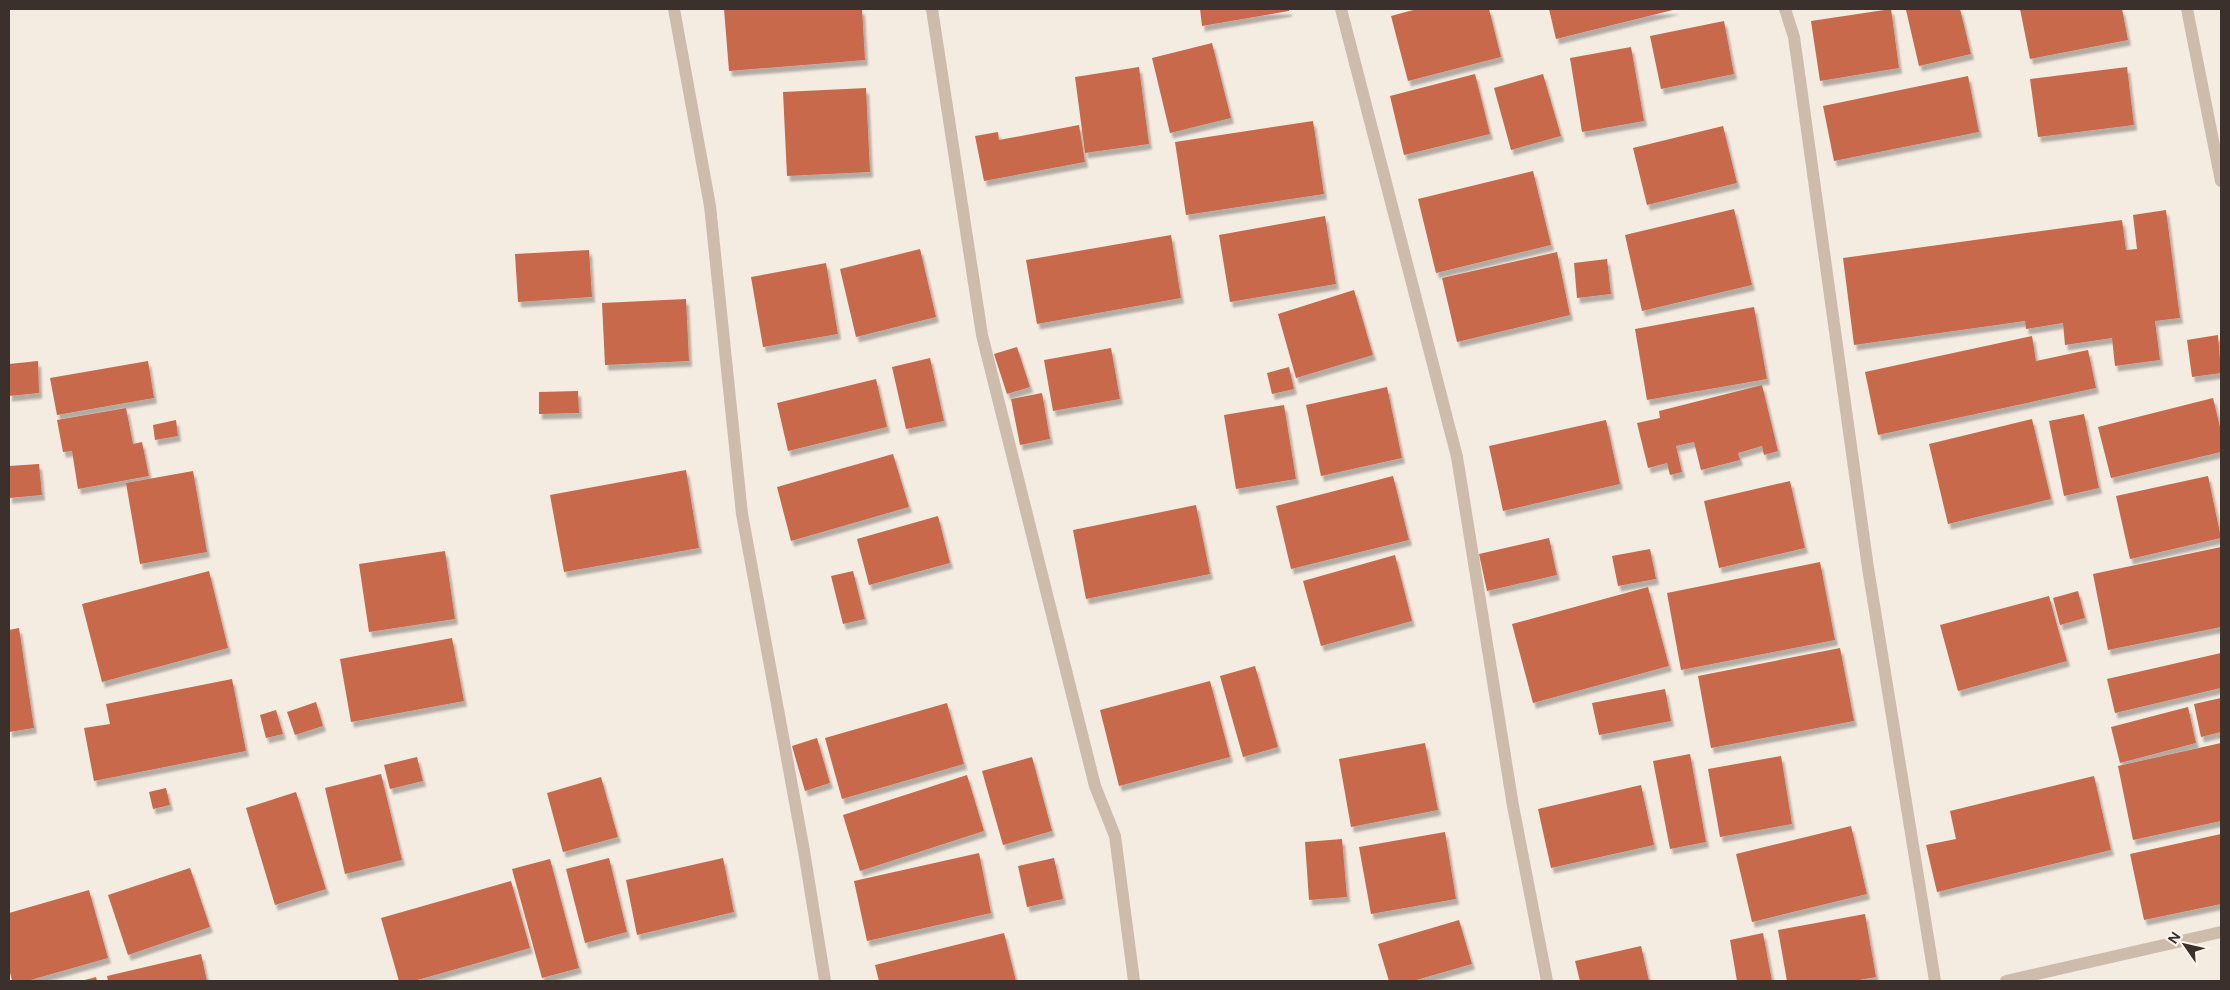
<svg xmlns="http://www.w3.org/2000/svg" width="2230" height="990" viewBox="0 0 2230 990" font-family="Figtree,sans-serif">
	<defs>
		<filter id="shadow"><feDropShadow dx="3" dy="5.5" stdDeviation="1" flood-color="#0004"/></filter>
	</defs>
	<rect width="100%" height="100%" fill="#f4ebe1"/>
	<!-- building -->
	<path fill="#c8694b" filter="url(#shadow)" d="M724,9H862L865,60L729,71Z
		M1200,9H1289V11L1202,26Z
		M1417,9H1489L1501,57L1408,81L1391,16Z
		M1549,9H1677L1556,39Z
		M1891,9L1899,68L1820,81L1811,21Z
		M1912,9H1960L1971,54L1919,66L1906,10Z
		M2020,9H2122L2128,40L2030,59Z
		M1724,21L1734,74L1661,89L1650,36Z
		M1212,43L1231,118L1170,133L1152,58Z
		M1631,47L1644,121L1582,132L1570,58Z
		M1139,67L1149,144L1085,153L1075,77Z
		M2127,67L2134,125L2038,137L2030,79Z
		M1475,74L1490,134L1404,155L1390,96Z
		M1543,74L1561,136L1511,150L1494,88Z
		M1968,76L1979,132L1834,161L1823,106Z
		M866,88L870,172L787,176L783,92Z
		M1313,121L1324,194L1186,215L1175,142Z
		M1079,125L1085,162L984,181L975,136L998,132L999,140Z
		M1723,126L1737,183L1647,205L1633,148Z
		M1533,171L1551,245L1436,273L1418,199Z
		M1734,209L1752,285L1642,311L1625,235Z
		M2166,210L2180,318L2155,321L2160,360L2115,366L2112,338L2065,345L2063,323L2026,329L2025,321L1854,345L1843,258L2122,220L2126,250L2137,249L2133,215Z
		M1325,216L1336,284L1230,302L1219,235Z
		M1171,235L1181,298L1037,324L1026,260Z
		M920,249L936,317L856,337L840,269Z
		M589,250L592,297L518,302L515,254Z
		M1557,252L1570,315L1457,342L1442,278Z
		M1607,259L1611,294L1577,298L1574,263Z
		M826,263L838,334L763,347L751,277Z
		M1354,290L1373,355L1296,378L1278,314Z
		M686,299L689,361L605,365L602,303Z
		M1754,307L1767,379L1647,400L1635,329Z
		M2218,335L2221,373L2192,377L2187,340Z
		M2032,336L2036,361L2088,350L2096,388L1878,435L1865,372Z
		M1017,347L1030,387L1007,394L994,354Z
		M1111,348L1120,399L1053,411L1044,360Z
		M930,358L944,421L906,429L892,367Z
		M38,361L39,393L9,396V364Z
		M148,361L154,398L57,415L50,378Z
		M1289,367L1294,389L1272,394L1267,373Z
		M876,379L887,427L788,451L777,403Z
		M1762,385L1778,451L1764,455L1762,446L1738,453L1740,460L1701,470L1694,442L1676,446L1682,472L1670,475L1667,463L1648,468L1637,423L1660,418L1659,411Z
		M1387,387L1402,458L1321,476L1306,405Z
		M578,391L579,413L539,414V392Z
		M1042,393L1050,439L1020,445L1011,399Z
		M2213,398L2221,431V452L2111,478L2098,427Z
		M1284,405L1296,479L1236,489L1224,415Z
		M126,408L133,444L142,442L149,476L78,489L72,451L63,452L57,420Z
		M2084,414L2099,488L2064,496L2049,421Z
		M2032,419L2051,499L1948,524L1929,444Z
		M176,420L178,436L155,440L153,425Z
		M1606,420L1620,484L1503,511L1489,446Z
		M893,454L909,507L791,541L777,487Z
		M39,464L42,495L9,498V466Z
		M686,470L699,548L564,572L550,495Z
		M193,471L207,552L140,564L126,483Z
		M1393,476L1409,540L1291,569L1276,506Z
		M2208,476L2221,538L2130,559L2116,496Z
		M1790,481L1805,548L1719,568L1704,501Z
		M1196,505L1210,574L1086,599L1073,530Z
		M938,516L950,563L869,585L857,539Z
		M1549,538L1557,575L1487,591L1479,554Z
		M2221,547V627L2108,650L2093,574Z
		M1650,549L1656,579L1618,586L1612,556Z
		M445,551L455,619L369,632L359,564Z
		M1395,555L1412,621L1321,646L1303,581Z
		M1820,562L1835,640L1681,670L1667,593Z
		M209,571L228,648L102,682L82,604Z
		M853,571L865,619L843,624L831,576Z
		M1648,587L1669,666L1533,703L1512,624Z
		M2078,591L2085,618L2060,625L2053,598Z
		M2049,596L2067,661L1958,691L1940,625Z
		M19,628L34,728L9,732V630Z
		M452,638L464,701L351,722L340,659Z
		M1840,648L1854,721L1711,748L1698,676Z
		M2221,653V688L2115,713L2107,679Z
		M1255,666L1278,747L1243,757L1220,676Z
		M232,679L246,751L94,781L84,728L110,724L106,704Z
		M1210,681L1230,757L1119,786L1100,710Z
		M1665,689L1671,721L1599,735L1592,703Z
		M2221,698V732L2201,737L2194,704Z
		M316,702L323,726L295,735L287,712Z
		M947,703L964,764L842,799L825,738Z
		M2188,707L2196,743L2120,763L2111,727Z
		M276,710L283,734L266,738L260,715Z
		M817,738L830,783L805,791L792,746Z
		M1425,743L1438,810L1351,827L1339,759Z
		M2221,743V821L2133,840L2118,766Z
		M1690,754L1706,842L1670,849L1653,761Z
		M1781,756L1792,824L1720,837L1708,769Z
		M417,757L423,781L390,789L384,765Z
		M1032,757L1052,831L1003,845L982,771Z
		M381,774L402,860L345,874L325,788Z
		M967,775L984,831L860,871L843,815Z
		M2094,776L2111,850L1937,892L1926,845L1956,839L1950,811Z
		M601,777L618,837L563,852L547,793Z
		M1641,785L1654,845L1551,868L1538,809Z
		M166,788L170,805L153,809L149,792Z
		M296,792L326,889L275,905L246,808Z
		M1851,826L1867,894L1752,922L1736,854Z
		M1445,832L1456,899L1371,914L1359,847Z
		M2221,834V904L2144,920L2130,854Z
		M1342,839L1347,897L1309,900L1305,842Z
		M979,853L991,913L867,941L854,881Z
		M609,858L627,932L585,943L566,869Z
		M723,858L734,912L637,935L626,880Z
		M1054,858L1063,899L1027,907L1018,866Z
		M550,859L579,968L542,978L512,869Z
		M190,868L210,927L128,955L108,895Z
		M511,881L530,948L414,981H399L381,918Z
		M89,890L108,958L27,981H12L9,968V913Z
		M1865,914L1876,977L1853,981H1787L1778,930Z
		M1459,920L1472,964L1413,981H1389L1378,944Z
		M1004,933L1016,981H879L875,965Z
		M1763,933L1772,981H1737L1730,940Z
		M1641,946L1649,981H1580L1575,961Z
		M201,954L207,981H108L107,976Z
		M96,977L97,981H81Z"/>
	<g fill="none" stroke-linecap="round" stroke-linejoin="round">
		<!-- street -->
		<path stroke="#cdbbac" stroke-width="12" d="M674,9L710,206L742,514L804,851L825,981
			M932,9L982,335L1095,786L1115,836L1134,981
			M1341,9L1457,457L1513,806L1547,981
			M1785,9L1794,37L1868,568L1935,981
			M2187,9L2221,181
			M2006,981L2221,932"/>
	</g>
	<!-- border -->
	<rect width="2230" height="990" fill="none" stroke="#3b302b" stroke-width="20"/>
	<!-- north arrow -->
	<g transform="translate(2185 945) rotate(304)" stroke="#fbf5ee" stroke-width="4" paint-order="stroke">
	<path d="M0-4L9 19L0 12L-9 19Z" fill="#3b302b"/>
	<text y="-8" font-size="14" font-weight="bold" text-anchor="middle" fill="#3b302b">N</text>
	</g>
</svg>
